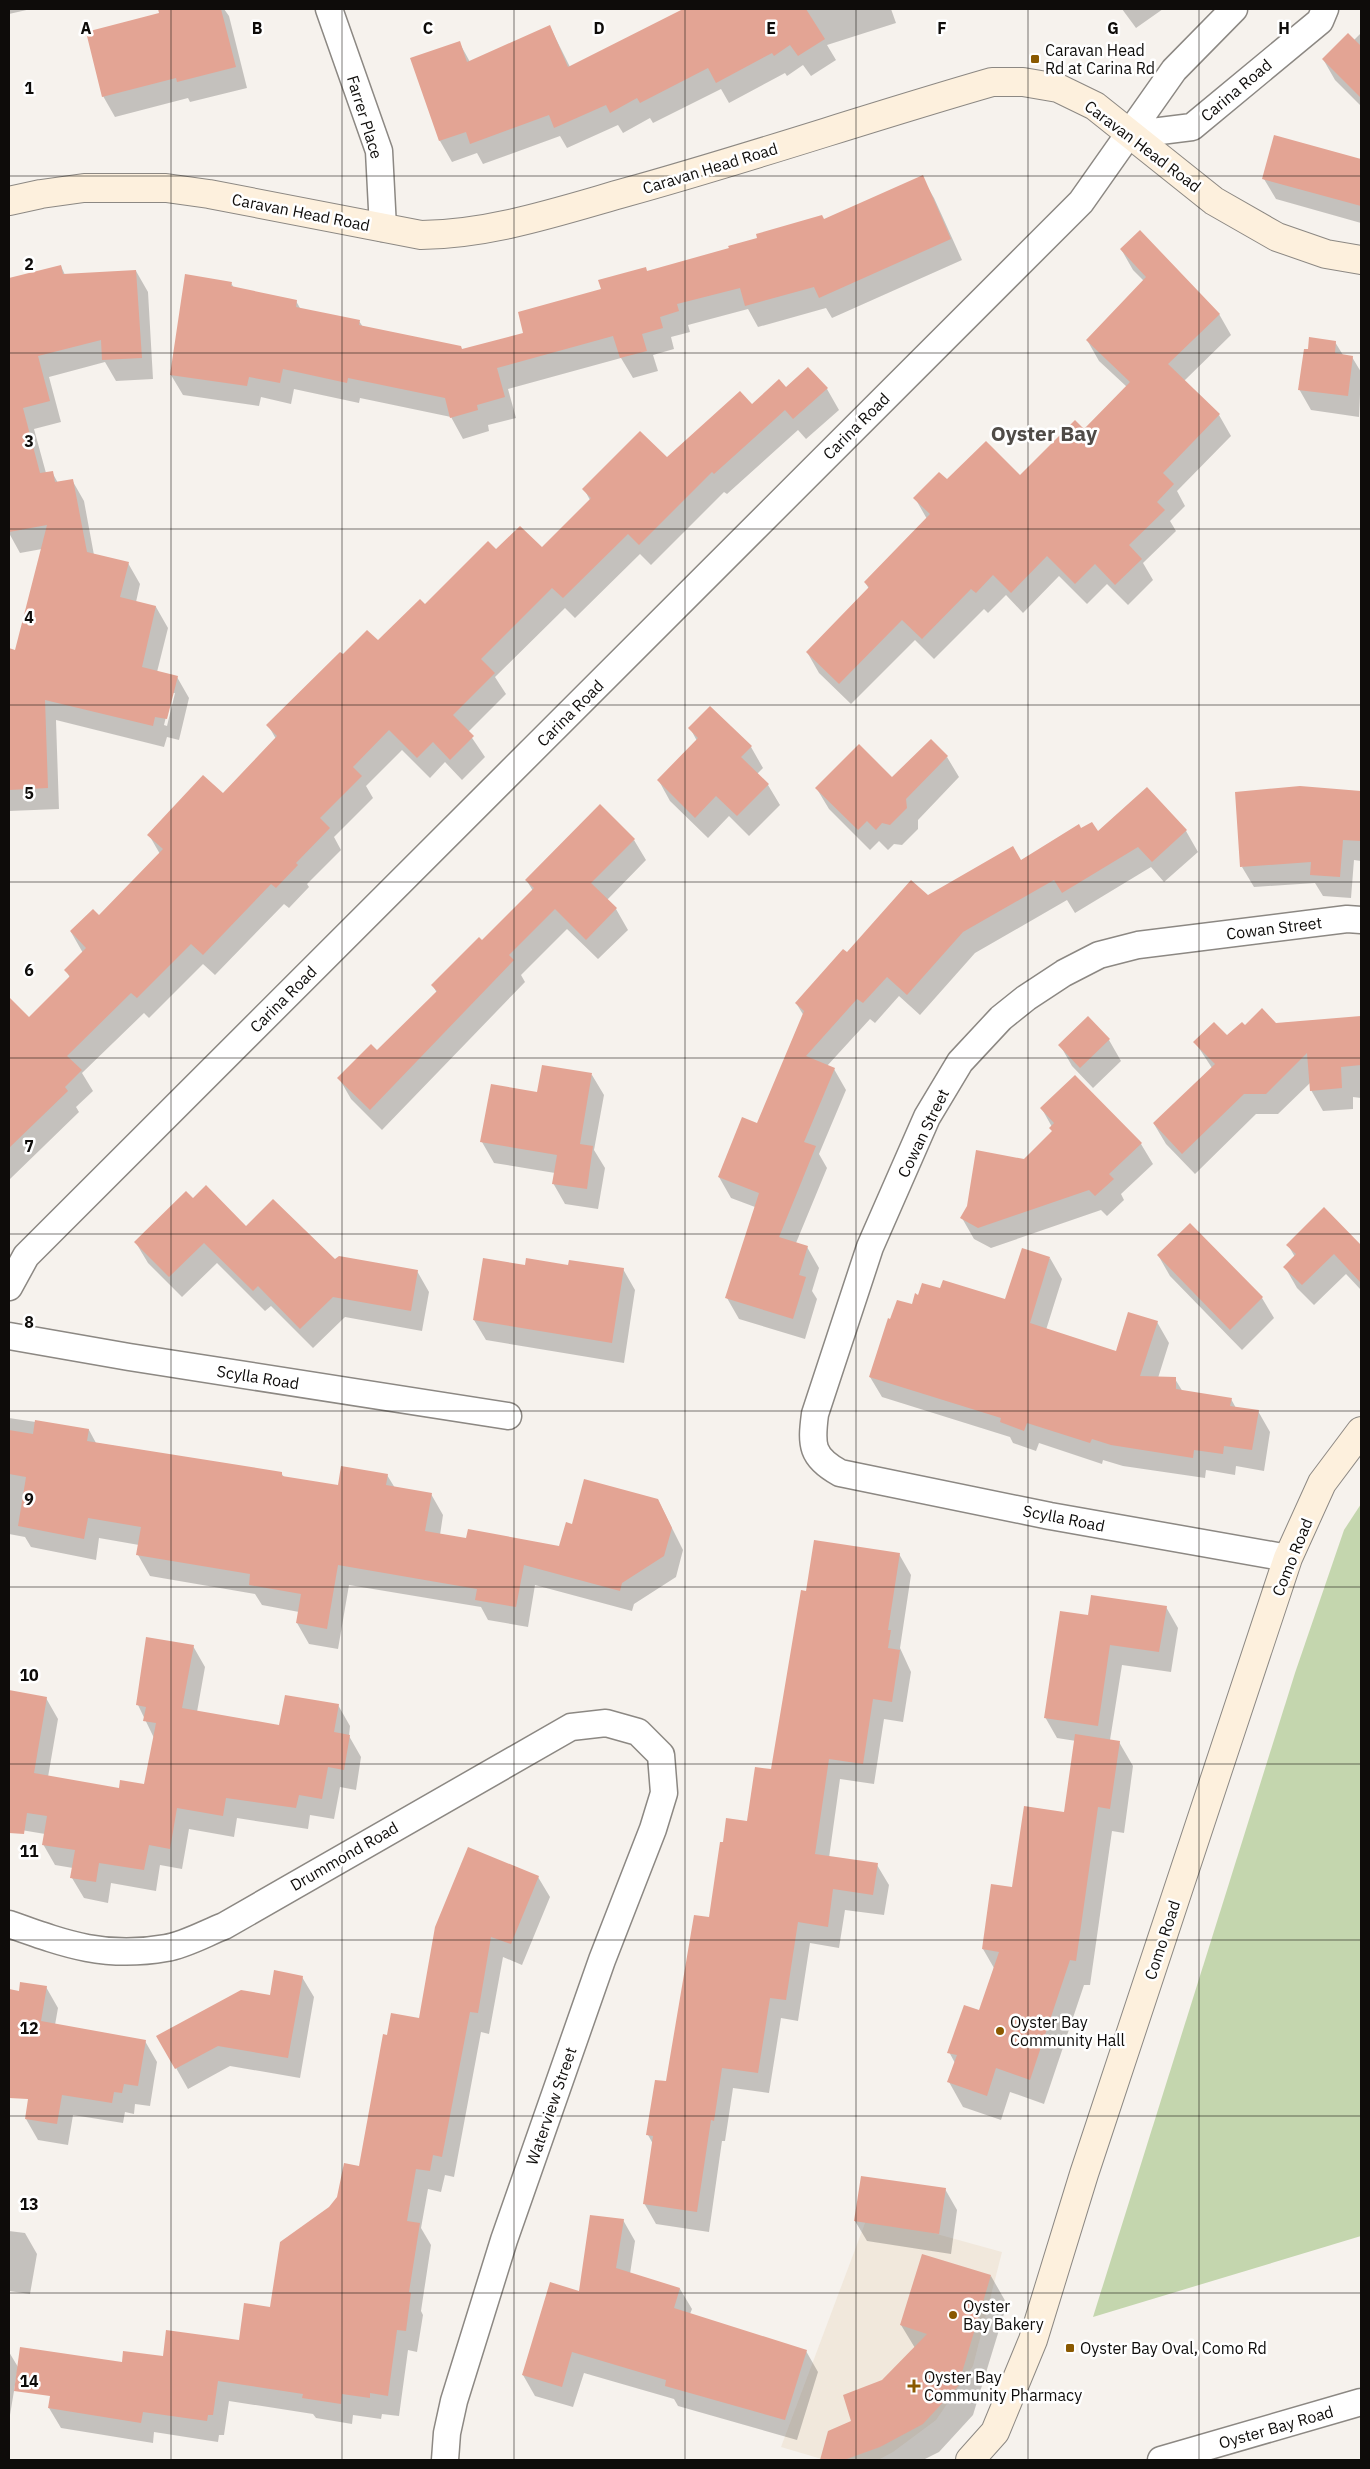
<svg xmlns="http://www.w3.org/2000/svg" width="1370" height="2469" viewBox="0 0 1370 2469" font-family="'IBM Plex Sans',sans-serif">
	<rect width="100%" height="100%" fill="#f6f2ed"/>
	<!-- built -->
	<path fill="#f1e8dc" d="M868,2215L1002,2252L973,2366L936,2420L893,2452L878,2460H825L781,2447Z"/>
	<!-- green -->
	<path fill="#c4d6ae" d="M1361,1504V2236L1093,2317L1295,1673L1344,1530Z"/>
	<!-- shadow -->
	<path fill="#0003" fill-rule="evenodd" d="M9,9H31L9,14Z
		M165,9H224L229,16L247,88L190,102L188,98L115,117L103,96L161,14L160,10Z
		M685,9H891L896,23L827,45L836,60L811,76L803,65L787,76L785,73L729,103L721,89L653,123L650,118L623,133L618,125L567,148L560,136L483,164L477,153L452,162L440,141L412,59L459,42L470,62L550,27L570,67Z
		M1122,9H1163L1136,28Z
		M1361,33V106L1335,80L1323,59L1354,40Z
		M1275,137L1361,160V223L1276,199L1264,179Z
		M922,177L934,198L962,260L832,318L826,308L758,327L748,309L688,325L690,332L671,337L674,349L653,355L658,371L633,378L621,358L508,389L516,418L488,425L489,431L463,439L451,417L360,398L359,403L294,389L291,404L261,397L259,406L183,395L171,375L231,283L234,288L296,301L301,310L359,321L363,327L462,351L525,334L602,290L648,273L824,221Z
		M1121,249L1219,314L1231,335L1184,381L1219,415L1231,436L1177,491L1185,506L1170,521L1176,531L1143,563L1153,580L1128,605L1107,584L1087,604L1059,576L1023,613L1006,595L988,613L984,609L934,659L915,640L851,704L819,673L807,652L869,589L865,582L927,519L915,498L947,481L1020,477L1084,430L1127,387L1099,361L1087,340L1144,281L1133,270Z
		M61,266L65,275L136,271L148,292L153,379L116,381L105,362L49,377L61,422L34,429L46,473L52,472L58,483L72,480L84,501L94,555L128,563L140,584L136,602L156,607L168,628L157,672L177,677L189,698L179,740L167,737L164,747L56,720L59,809L9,811V650L16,652L42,549L20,553L9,533V302L38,294ZM172,693H175L167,726L164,725Z
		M1335,342L1343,355L1352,357L1361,372L1359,417L1311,410L1299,389Z
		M808,368L827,389L839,410L806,439L798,430L727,494L724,492L651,565L640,554L575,618L565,608L495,677L506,694L468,732L485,757L462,780L445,762L430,778L402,750L366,786L373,798L334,837L341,850L307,884L309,887L289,908L284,904L215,975L203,964L149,1018L144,1013L82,1073L93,1091L76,1107L79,1112L9,1180V1023L21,1011L29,1018L70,978L66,970L83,953L71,932L99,917L160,854L149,835L223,795L276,739L268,725L343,656L378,642L496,551L542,549L590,500L584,489L667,459L752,405L786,388Z
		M690,728L751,747L763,768L757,774L768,785L780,805L749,836L729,816L708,838L670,801L659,781L697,741Z
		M947,757L959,777L918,820V829L902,845L894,844L888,850L879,841L870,850L829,809L817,789L892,779Z
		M1361,785V861L1354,860L1351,898L1323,896L1315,883L1254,887L1242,867L1361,792Z
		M1081,830L1097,833L1186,831L1198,852L1164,882L1151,867L1075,913L1067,900L975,953L920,1015L899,996L875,1023L870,1019L827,1066L834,1069L846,1090L819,1154L827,1168L796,1243L807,1247L819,1268L812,1291L817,1299L805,1339L739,1319L727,1298L755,1207L731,1198L719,1177L758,1125L804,1016L796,1003L847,954L927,897L1020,861Z
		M634,840L646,860L607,900L616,909L628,930L598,959L567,929L521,975L525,982L382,1130L351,1099L339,1078L377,1052L437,993L433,986L482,942L533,891L527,881Z
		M1361,1017V1098L1353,1097V1109L1323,1111L1311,1090V1082L1278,1114H1256L1195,1174L1166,1144L1154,1124L1212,1068L1195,1042L1227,1037L1245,1026Z
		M1088,1018L1109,1040L1121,1061L1093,1088L1072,1066L1060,1045Z
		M592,1075L604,1095L594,1150L605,1168L598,1209L565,1204L553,1183L555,1173L494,1163L482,1142L538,1093Z
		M1042,1109L1141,1144L1153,1164L1121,1194L1124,1200L1107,1216L1101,1210L991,1248L974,1239L962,1218L1053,1132L1052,1127Z
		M193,1200L246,1227L335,1261L417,1271L429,1292L422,1331L345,1317L313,1348L271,1306L265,1311L217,1263L182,1297L148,1263L136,1243Z
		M1324,1209L1361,1247V1290L1346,1274L1314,1305L1297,1288L1285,1267L1295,1257L1288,1245Z
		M1158,1255L1262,1298L1274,1318L1242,1350L1170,1276Z
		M1050,1258L1062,1279L1046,1330L1117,1353L1157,1322L1169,1343L1158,1378L1175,1379L1183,1392L1231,1399L1236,1408L1258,1411L1270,1432L1264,1471L1236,1466L1235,1475L1206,1470L1205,1478L1123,1466L1103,1460L1102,1464L1039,1443L1036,1451L1013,1443L1010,1437L882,1397L870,1377L891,1320L912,1306L919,1296L941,1290L1006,1301Z
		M569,1266L623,1269L635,1290L624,1363L486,1340L474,1320L526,1267Z
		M9,1418L89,1430L96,1443L281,1473L284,1477L339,1487L387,1475L395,1488L431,1494L443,1515L440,1535L467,1540L560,1547L573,1525L658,1500L683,1550L676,1577L634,1604L632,1611L535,1585L528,1627L488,1620L481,1607L349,1585L338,1649L309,1644L297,1623L299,1612L262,1605L255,1594L150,1576L138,1555L139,1545L99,1538L96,1560L31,1547L25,1537L9,1534Z
		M899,1554L911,1575L900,1648L911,1672L903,1722L884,1719L874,1784L840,1779L829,1858L877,1865L889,1885L884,1915L845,1910L839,1948L810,1943L798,2021L781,2018L769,2093L733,2088L725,2141H722L709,2232L656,2224L644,2203L653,2144L648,2135L667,2083L710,1918L724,1844L748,1822L772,1771L807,1592Z
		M1166,1607L1178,1628L1171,1672L1122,1665L1110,1740L1119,1742L1133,1766L1124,1833L1112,1831L1090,1985H1084L1044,2104L1010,2092L1001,2120L963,2107L949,2082L955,2063L949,2052L980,2012L994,1968L983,1949L1013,1889L1065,1813L1076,1741L1057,1738L1045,1717L1089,1616Z
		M193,1646L205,1667L197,1712L280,1727L338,1705L350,1726L349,1736L361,1757L356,1790L340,1787L334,1819L310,1815L308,1829L237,1818L234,1837L189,1829L182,1869L160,1865L156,1891L111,1883L108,1903L84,1898L72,1878L73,1868L55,1865L43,1844L45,1834L9,1828V1692L46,1698L58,1719L48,1777L120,1789L145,1785L154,1738L138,1705Z
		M538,1877L550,1897L522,1965L503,1957L489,2034L481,2032L454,2177L445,2175L441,2192L428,2189L421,2228L431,2245L421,2311L423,2315L417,2352L408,2350L399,2416L382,2414L381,2419L353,2415L352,2424L316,2418L313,2414L229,2401L224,2435H219L218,2442L154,2432L153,2443L61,2428L49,2408L123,2363L164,2358L240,2342L271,2308L330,2208L360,2168L388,2036L420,2019Z
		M302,1977L314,1997L300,2078L230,2066L188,2089L158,2036L271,1997Z
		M46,1987L58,2008L55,2025L145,2041L157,2062L150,2106L135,2104L134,2114L125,2112L123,2123L73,2115L68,2145L38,2140L26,2119L36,2062L9,2057V1990L20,1992Z
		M945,2189L957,2210L951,2254L867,2241L855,2221Z
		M623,2220L635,2241L630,2274L680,2289L692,2309L690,2314L806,2351L818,2372L797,2440L678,2406L674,2399L584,2373L573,2407L535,2396L523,2375L580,2293Z
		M9,2231L25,2233L37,2254L30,2294L9,2291Z
		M991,2276L1007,2304L973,2415L939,2452L923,2460H824L822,2456L853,2422L883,2381L915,2348L901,2325Z
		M9,2352L18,2367L9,2421Z"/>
	<!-- building -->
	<path fill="#e3a494" d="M158,9H221L236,67L177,82L176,78L102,97L86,32L159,13Z
		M683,9H806L825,39L798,56L790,45L774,56L772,53L716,83L708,68L640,103L637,98L610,113L606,105L554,128L549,115L470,144L466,132L439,141L410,58L460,41L467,62L550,25L568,67Z
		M1348,33L1361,46V98L1322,59Z
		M1274,135L1361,159V206L1262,179Z
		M923,175L951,239L819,298L814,287L745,306L740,288L677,304L679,311L660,317L663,328L642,334L647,351L620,358L613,336L497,368L505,397L477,405L478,410L450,418L445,398L348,378L347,383L283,369L280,383L249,377L247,386L170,375L185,274L232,282L231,286L297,300L296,307L360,320L359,325L461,346L462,349L523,333L518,312L601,289L598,280L646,267L647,271L729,248L728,246L757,238L756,234L822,215L824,219Z
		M1140,230L1220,314L1168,364L1220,414L1163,473L1174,484L1157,502L1165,510L1129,545L1142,559L1115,585L1095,564L1075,584L1047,556L1011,593L993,575L976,593L971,589L922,639L902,620L839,684L806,652L869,587L864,582L930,514L913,498L939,472L947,479L986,441L1020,475L1075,420L1084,429L1130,382L1086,340L1146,277L1120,249Z
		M61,265L63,274L136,270L142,358L102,360L101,340L38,356L50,401L23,408L40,473L53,471L55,482L73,479L87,552L129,562L120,597L156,606L142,667L178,676L167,719L155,717L153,726L45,700L48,788L9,790V648L15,650L47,525L9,532V278Z
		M1309,337L1336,341L1335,353L1353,356L1348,396L1298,390L1304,349H1308Z
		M808,367L828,388L793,419L785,410L714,474L712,472L639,545L628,534L563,598L552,588L481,659L495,673L453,715L474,736L450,760L433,742L417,758L389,730L353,767L362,776L320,818L330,828L296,863L298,865L276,888L271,884L203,955L191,944L137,998L131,993L67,1056L82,1070L65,1087L68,1091L9,1148V997L29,1017L70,976L64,970L86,948L70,931L93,909L99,915L163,849L147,835L203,775L223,793L277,736L266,725L340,652L343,654L367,630L378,640L420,599L425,604L488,541L496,549L520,526L542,547L591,498L582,489L640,431L667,457L740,391L752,404L779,379L786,387Z
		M710,706L752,746L741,757L769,784L737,816L716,796L695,818L657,780L698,738L688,728Z
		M931,739L948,756L906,799L907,808L890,825L882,823L876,830L867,821L858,830L815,788L859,744L892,777Z
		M1300,786L1361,791V841L1343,840L1340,877L1310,875L1311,862L1240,867L1235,792Z
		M1147,787L1187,830L1152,862L1138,847L1062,893L1054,880L963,932L907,995L887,977L863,1003L857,999L806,1056L835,1068L804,1142L816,1146L779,1237L808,1246L799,1275L806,1277L793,1319L725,1298L759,1193L718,1177L742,1117L757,1123L804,1011L795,1003L843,949L847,952L911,880L928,895L1013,846L1021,860L1079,824L1081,828L1092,822L1098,831Z
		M600,804L635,839L591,883L617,908L586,940L555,909L509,955L514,960L370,1110L337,1078L371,1044L377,1050L437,991L431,985L479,937L482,940L534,888L525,880Z
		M1262,1008L1276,1023L1361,1016V1065L1341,1067L1342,1088L1310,1091L1307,1053L1266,1094H1244L1182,1154L1153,1123L1215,1064L1193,1042L1214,1022L1227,1035L1242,1022L1245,1025Z
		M1088,1016L1110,1039L1080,1068L1058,1045Z
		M542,1065L592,1073L580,1144L593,1146L587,1189L552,1184L557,1155L480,1142L491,1084L537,1092Z
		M1075,1075L1142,1143L1109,1174L1114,1179L1095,1196L1089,1190L978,1228L960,1218L967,1206L976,1150L1024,1159L1052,1131L1049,1128L1054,1123L1040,1108Z
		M206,1185L246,1226L273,1199L335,1259L339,1256L418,1270L411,1311L333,1297L300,1329L258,1286L253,1291L204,1243L169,1277L134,1242L186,1191L193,1198Z
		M1324,1207L1361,1245V1283L1334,1254L1302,1285L1283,1267L1296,1254L1286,1245Z
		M1190,1223L1263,1297L1230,1330L1157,1255Z
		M1022,1248L1050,1257L1030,1323L1116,1351L1128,1312L1158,1321L1140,1376L1176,1377V1389L1232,1398L1230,1406L1259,1410L1252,1450L1224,1446L1223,1454L1194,1450L1193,1458L1111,1445L1092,1439L1090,1443L1027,1423L1024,1431L1000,1422L1001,1418L869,1377L888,1318L890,1319L897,1300L912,1304L915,1293L918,1295L922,1283L940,1288L943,1280L1005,1299Z
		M483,1258L525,1265L526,1258L568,1265L569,1260L624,1268L612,1343L473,1320Z
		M35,1420L89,1429L87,1441L282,1472V1476L338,1485L341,1466L388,1474L386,1485L432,1493L425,1531L466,1538L468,1529L559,1546L566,1522L572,1524L584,1479L658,1499L672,1528L664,1556L622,1583L620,1591L524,1565L516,1607L475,1600L477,1589L338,1565L327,1629L296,1623L301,1594L249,1585L250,1574L136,1555L141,1527L88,1518L84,1539L18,1526L26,1477L9,1474V1430L33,1434Z
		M814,1540L900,1553L888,1630H891L888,1648L900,1650L892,1702L873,1699L863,1764L829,1759L815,1854L878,1863L873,1895L833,1889L828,1927L798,1922L786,2000L770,1998L758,2073L722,2068L714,2121L711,2120L697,2212L643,2204L653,2136L646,2135L655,2080L666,2081L694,1915L709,1917L720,1842H723L726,1818L747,1821L755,1767L771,1769L801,1590L806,1591Z
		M1091,1595L1167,1606L1159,1652L1110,1645L1098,1726L1044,1718L1060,1611L1088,1615Z
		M146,1637L194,1645L182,1708L279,1725L285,1695L339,1704L334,1732L350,1735L344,1770L328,1767L322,1799L299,1795L296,1808L226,1798L223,1816L177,1808L170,1849L149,1845L144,1870L99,1863L96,1882L70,1878L75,1850L42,1845L47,1816L27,1813L24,1834L9,1833V1690L47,1697L34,1773L119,1788L120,1780L144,1784L156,1723L143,1721L146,1707L136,1705Z
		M1075,1734L1120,1741L1110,1809L1098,1807L1076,1961L1070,1960L1030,2080L996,2068L987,2096L947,2082L957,2055L947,2053L964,2005L979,2010L999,1952L982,1949L991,1884L1012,1887L1024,1806L1064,1812Z
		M468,1847L539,1876L511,1944L491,1937L478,2013L470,2012L442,2157L433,2155L430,2171L416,2169L407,2221L420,2223L409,2292L411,2293L406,2331L397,2330L388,2396L370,2393V2398L342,2394L341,2404L302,2398L303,2394L218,2381L213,2415H208L207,2421L143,2412L141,2423L48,2408L50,2396L14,2391L20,2347L122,2362L123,2351L163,2356L166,2330L239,2340L244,2303L270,2307L280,2242L329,2207L337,2197L344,2163L359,2166L383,2034L387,2035L391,2013L419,2018L435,1927Z
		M274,1970L303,1976L288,2058L218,2046L175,2069L156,2036L241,1990L270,1995Z
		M20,1982L47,1986L41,2021L146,2040L138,2086L124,2084L122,2093L114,2092L112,2103L62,2095L57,2124L25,2119L28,2099L9,2098V1989L19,1991Z
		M861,2176L946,2188L939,2234L854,2221Z
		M590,2215L624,2219L616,2268L680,2288L674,2308L807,2350L785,2420L665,2386L666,2380L572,2352L562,2387L522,2375L550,2282L579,2291Z
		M922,2254L991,2275L958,2386L923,2424L880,2447L844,2460H820L828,2431L851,2421L843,2395L882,2380L927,2334L900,2325Z"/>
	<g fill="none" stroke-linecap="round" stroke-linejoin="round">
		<!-- street casing -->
		<g stroke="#8c8883" stroke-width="29">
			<path id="street" d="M329,9L379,151L383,228
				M1128,135L1192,127L1320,21L1325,9
				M9,1287L26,1256L1081,202L1174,70L1234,9
				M9,1336L129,1357L508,1416
				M1288,1558L1050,1516L840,1473C811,1457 811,1445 815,1414L870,1247L927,1117L960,1062L1001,1018L1026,998L1064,973L1099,955L1138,945L1347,919L1361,920
				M9,1924C65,1944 105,1959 166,1948C185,1945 206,1933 224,1926L571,1727L606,1723L638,1732L661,1755L664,1793L653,1829L602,1960L504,2240L454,2401L447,2433L445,2460
				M1161,2460L1361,2402"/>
		</g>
		<!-- secondary casing -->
		<g stroke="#8c8883" stroke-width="30">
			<path id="secondary" d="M9,201L41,194L84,188H166L209,194L421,235C492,234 560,211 627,192C750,158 870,117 992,82H1023L1058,88L1095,106L1214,201L1277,237L1326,254L1361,260
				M970,2460L995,2432L1033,2340L1084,2174L1288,1558L1322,1483L1361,1431"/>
		</g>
		<!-- street -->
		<use href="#street" stroke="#fff" stroke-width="26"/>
		<!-- secondary -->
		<use href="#secondary" stroke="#fdf0dd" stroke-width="28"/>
	</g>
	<!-- grid -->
	<path fill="none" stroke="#0e0c0a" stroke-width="1" stroke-opacity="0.55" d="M171,9V2460M342,9V2460M514,9V2460M685,9V2460M856,9V2460M1028,9V2460M1199,9V2460M9,176H1361M9,353H1361M9,529H1361M9,705H1361M9,882H1361M9,1058H1361M9,1234H1361M9,1411H1361M9,1587H1361M9,1764H1361M9,1940H1361M9,2116H1361M9,2293H1361"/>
	<!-- markers -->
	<g fill="#8a5900" stroke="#fff" stroke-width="2">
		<rect x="1030" y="54" width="10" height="10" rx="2.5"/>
		<circle cx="1000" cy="2031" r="5"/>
		<circle cx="953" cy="2315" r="5"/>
		<rect x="1065" y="2343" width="10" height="10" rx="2.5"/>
		<path d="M911.5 2378.5h5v5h5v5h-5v5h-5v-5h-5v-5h5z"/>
	</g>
	<g text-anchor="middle" stroke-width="5" stroke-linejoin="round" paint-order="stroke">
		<!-- poi labels -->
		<g font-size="16" fill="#0e0c0a" stroke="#fff" text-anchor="start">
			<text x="1045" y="56">Caravan Head<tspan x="1045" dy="18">Rd at Carina Rd</tspan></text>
			<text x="1010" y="2028">Oyster Bay<tspan x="1010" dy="18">Community Hall</tspan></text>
			<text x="963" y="2312">Oyster<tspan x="963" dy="18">Bay Bakery</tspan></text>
			<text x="1080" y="2354">Oyster Bay Oval, Como Rd</text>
			<text x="924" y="2383">Oyster Bay<tspan x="924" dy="18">Community Pharmacy</tspan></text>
		</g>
		<!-- street labels -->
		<g font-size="16" fill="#0e0c0a" stroke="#fff">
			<text transform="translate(1236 90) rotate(-40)" y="6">Carina Road</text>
			<text transform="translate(365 117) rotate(73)" y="6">Farrer Place</text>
			<text transform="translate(1143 146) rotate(37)" y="6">Caravan Head Road</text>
			<text transform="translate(710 168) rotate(-17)" y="6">Caravan Head Road</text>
			<text transform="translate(301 212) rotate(11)" y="6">Caravan Head Road</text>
			<text transform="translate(856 426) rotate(-45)" y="6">Carina Road</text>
			<text transform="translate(570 713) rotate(-45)" y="6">Carina Road</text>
			<text transform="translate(1274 928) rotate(-7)" y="6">Cowan Street</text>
			<text transform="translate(283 999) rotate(-45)" y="6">Carina Road</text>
			<text transform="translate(923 1133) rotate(-64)" y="6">Cowan Street</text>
			<text transform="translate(258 1377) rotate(9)" y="6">Scylla Road</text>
			<text transform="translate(1064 1518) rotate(11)" y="6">Scylla Road</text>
			<text transform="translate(1292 1557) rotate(-68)" y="6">Como Road</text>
			<text transform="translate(344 1856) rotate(-30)" y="6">Drummond Road</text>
			<text transform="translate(1162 1940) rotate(-72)" y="6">Como Road</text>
			<text transform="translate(551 2106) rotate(-71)" y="6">Waterview Street</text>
			<text transform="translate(1276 2427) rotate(-16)" y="6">Oyster Bay Road</text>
		</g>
		<!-- district labels -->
		<g font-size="21" font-weight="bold" fill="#4f4b47" stroke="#fff">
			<text x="1044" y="441">Oyster Bay</text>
		</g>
	</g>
	<g font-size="16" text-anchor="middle" font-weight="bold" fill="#0e0c0a" stroke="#fff" stroke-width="5" stroke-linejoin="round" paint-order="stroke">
		<text x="86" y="34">A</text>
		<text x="257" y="34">B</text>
		<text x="428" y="34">C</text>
		<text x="599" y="34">D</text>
		<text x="771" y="34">E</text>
		<text x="942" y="34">F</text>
		<text x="1113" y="34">G</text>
		<text x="1284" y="34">H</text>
		<text x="29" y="94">1</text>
		<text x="29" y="270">2</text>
		<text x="29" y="447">3</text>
		<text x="29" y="623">4</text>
		<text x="29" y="799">5</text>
		<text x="29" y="976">6</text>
		<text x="29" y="1152">7</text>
		<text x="29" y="1328">8</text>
		<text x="29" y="1505">9</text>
		<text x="29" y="1681">10</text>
		<text x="29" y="1857">11</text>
		<text x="29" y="2034">12</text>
		<text x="29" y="2210">13</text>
		<text x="29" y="2387">14</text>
	</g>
	<!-- border -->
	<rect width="1370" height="2469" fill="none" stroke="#0e0c0a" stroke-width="20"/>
</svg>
